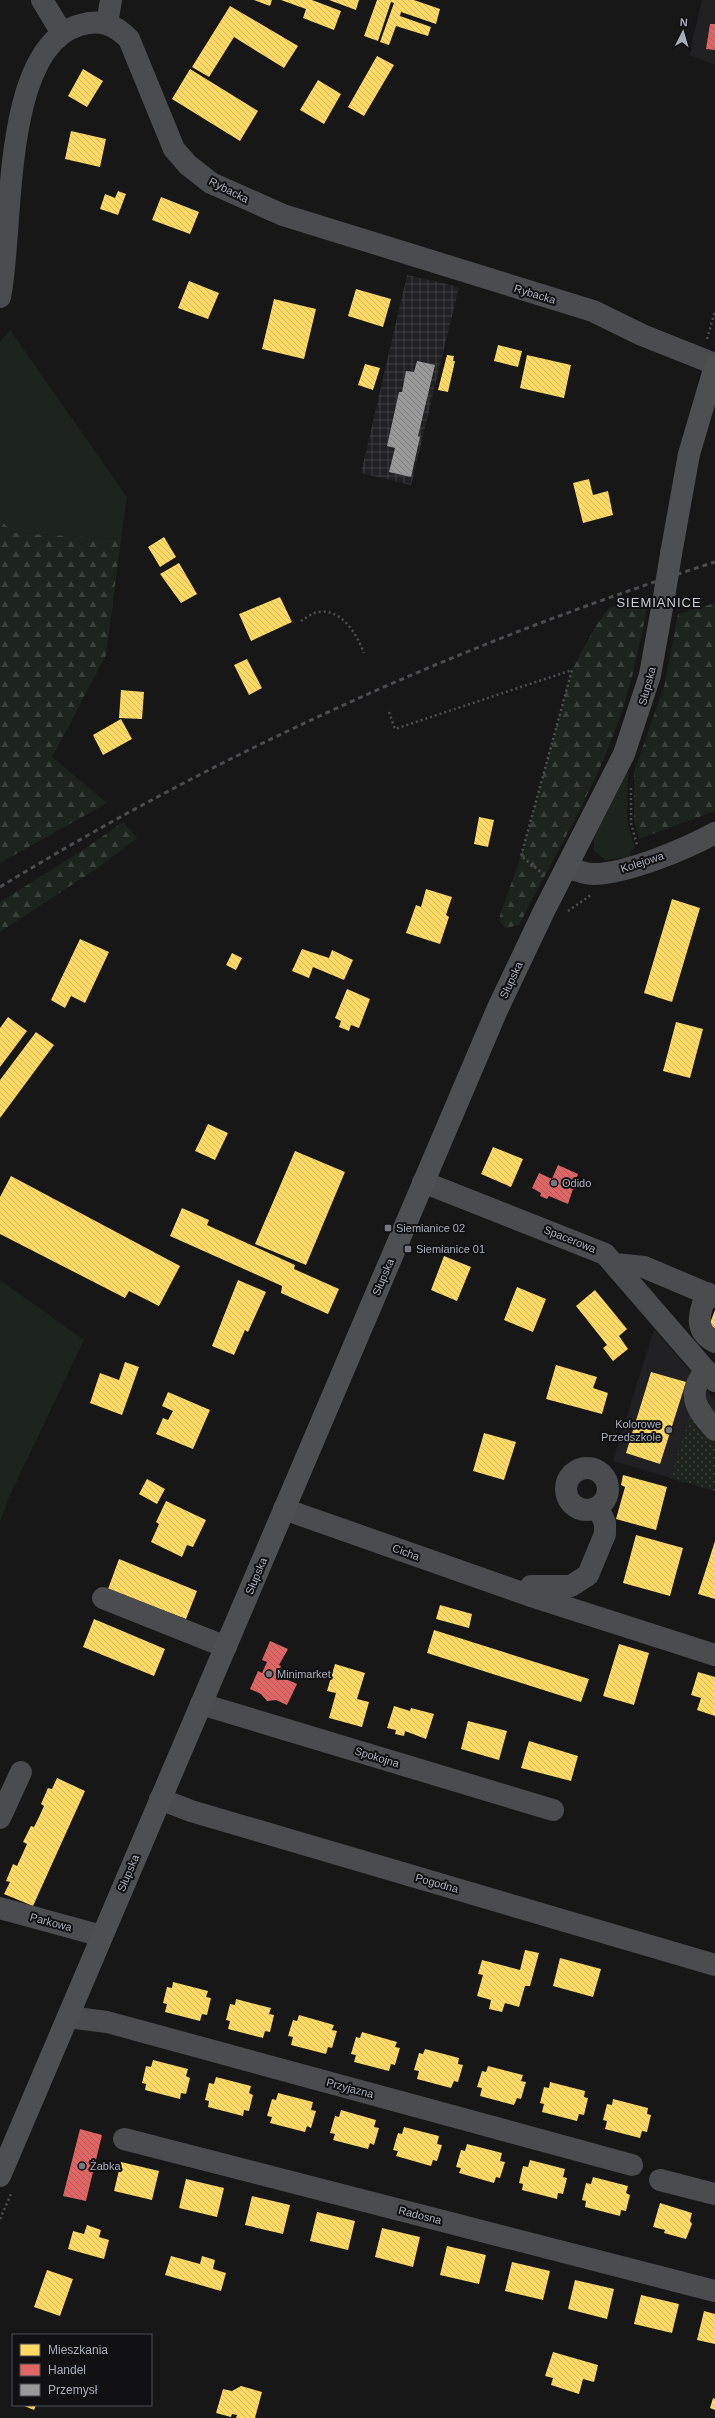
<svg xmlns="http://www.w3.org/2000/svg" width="715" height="2418" viewBox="0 0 715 2418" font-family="Helvetica,sans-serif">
	<defs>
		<pattern id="industrial-grid" width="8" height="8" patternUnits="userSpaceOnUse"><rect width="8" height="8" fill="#212123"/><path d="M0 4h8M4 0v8" fill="none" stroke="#3e3f41"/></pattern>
		<pattern id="forest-firs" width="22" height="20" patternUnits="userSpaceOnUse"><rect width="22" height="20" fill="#1d241e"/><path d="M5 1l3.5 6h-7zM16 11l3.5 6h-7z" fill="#3b413d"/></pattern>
		<pattern id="park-dots" width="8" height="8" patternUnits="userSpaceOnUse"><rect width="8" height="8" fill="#1d241e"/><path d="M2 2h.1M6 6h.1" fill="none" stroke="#3b413d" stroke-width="1.8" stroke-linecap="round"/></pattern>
		<pattern id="homes-back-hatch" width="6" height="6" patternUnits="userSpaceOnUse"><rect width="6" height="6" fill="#ffd966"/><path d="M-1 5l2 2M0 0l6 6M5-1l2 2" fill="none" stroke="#d6b85d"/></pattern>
		<pattern id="shops-back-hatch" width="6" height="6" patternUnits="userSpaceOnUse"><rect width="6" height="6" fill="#e06666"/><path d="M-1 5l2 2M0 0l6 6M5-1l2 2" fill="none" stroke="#b45a5a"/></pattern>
		<pattern id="industry-back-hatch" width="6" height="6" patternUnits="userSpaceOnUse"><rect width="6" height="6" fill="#999"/><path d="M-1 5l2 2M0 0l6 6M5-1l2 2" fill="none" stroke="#7f8080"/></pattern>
	</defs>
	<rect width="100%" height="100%" fill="#171717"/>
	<!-- built -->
	<path fill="#212123" d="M702,0H715V65L689,55Z
		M654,1329L715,1400V1491L613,1461Z"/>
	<!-- industrial -->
	<path fill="url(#industrial-grid)" d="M407,275L459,287L411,485L361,473Z"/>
	<!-- green -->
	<path fill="#1d241e" d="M10,330L127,497L121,539L14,533L0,520V342Z
		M628,770L627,819L635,848L630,851L631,857L605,860L594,851V838Z
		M0,1280L84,1340L10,1495L0,1522Z"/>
	<!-- forest -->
	<path fill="url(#forest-firs)" d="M0,520L14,533L121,539L106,655L52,757L107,803L0,863Z
		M649,595C640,649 628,701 607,751C582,811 548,868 519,925L505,928L499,921L500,915L521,856L572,670L595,627L609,608Z
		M715,603V811L639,839L634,820V772L664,687L678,614Z
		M123,822L137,838L99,867L0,932V902L80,852Z"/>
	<!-- park -->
	<path fill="url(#park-dots)" d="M690,1417L715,1446V1491L670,1478Z"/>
	<!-- homes -->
	<path fill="url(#homes-back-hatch)" d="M254,0H272L270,6Z
		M281,0H312L341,11L334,30L303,18L306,9Z
		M329,0H359L356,10Z
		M377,0H414L440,9L436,24L401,12L400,16L431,27L428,36L396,26L389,45L380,42L394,3L391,2L378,41L364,36Z
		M230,6L298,46L284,68L234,37L209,77L192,67Z
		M377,56L394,65L364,116L348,107Z
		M83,69L103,81L87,107L68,96Z
		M190,69L258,111L240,141L172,99Z
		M318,80L341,94L324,124L300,110Z
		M71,131L106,139L100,167L65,159Z
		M118,191L126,194L118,215L100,209L105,194L115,198Z
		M161,197L199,212L190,234L152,220Z
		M189,281L219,293L208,319L178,308Z
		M356,289L391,299L383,327L348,316Z
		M274,299L316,309L304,359L262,349Z
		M498,345L522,351L518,367L494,361Z
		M447,355L454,356L453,361H455L448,392L438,390Z
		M527,355L571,365L564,398L520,388Z
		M365,364L380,368L373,390L358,385Z
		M589,479L593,495L608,491L613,515L583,523L573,483Z
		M164,537L176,557L160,567L148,547Z
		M179,563L197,594L181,603L160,574Z
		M280,597L292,622L251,641L239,614Z
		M247,659L262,688L249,695L234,665Z
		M121,690L144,692L142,719L119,718Z
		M121,719L132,739L103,755L93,735Z
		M479,817L494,820L488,847L474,844Z
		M426,889L452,897L446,915L449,917L440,944L406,933L416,905L421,907Z
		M672,899L700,908L672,1002L644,993Z
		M80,939L109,952L85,1003L71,996L65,1008L51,1000Z
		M302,949L329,958L332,950L353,960L344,980L313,967L309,978L292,971Z
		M232,953L242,958L236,970L226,965Z
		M347,989L370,999L359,1028L351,1025L349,1031L339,1027L341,1021L335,1018Z
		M8,1017L27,1031L0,1067V1028Z
		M676,1022L703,1029L690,1078L663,1071Z
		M36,1032L54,1045L0,1118V1080Z
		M208,1124L228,1133L215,1160L195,1151Z
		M493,1147L523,1159L511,1187L481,1174Z
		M295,1151L345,1172L306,1265L255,1244Z
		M11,1176L180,1266L159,1306L129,1291L125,1298L0,1234V1197Z
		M182,1208L209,1220L207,1225L295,1265L294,1269L339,1289L328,1314L281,1293L282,1286L170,1236Z
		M444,1256L471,1267L457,1301L431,1290Z
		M238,1280L266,1292L248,1332L245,1330L234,1355L212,1346Z
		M517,1287L546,1299L533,1332L504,1320Z
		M595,1290L627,1329L619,1336L628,1349L613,1361L603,1348L607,1345L576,1306Z
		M715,1310V1328L709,1326Z
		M125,1362L139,1367L122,1415L90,1403L100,1373L119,1380Z
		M556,1365L597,1377L593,1388L608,1393L602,1414L546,1399Z
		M651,1372L686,1382L660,1464L626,1453Z
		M168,1392L210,1410L193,1449L156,1434L163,1418L168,1420L173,1411L162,1406Z
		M484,1433L516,1442L504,1480L473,1471Z
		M623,1475L667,1487L656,1530L616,1519L625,1487L621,1485Z
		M147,1479L165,1489L157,1504L139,1494Z
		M166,1501L206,1520L193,1547L187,1545L182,1557L151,1542L159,1524L156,1522Z
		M636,1535L683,1548L670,1596L623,1583Z
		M715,1541V1599L698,1594Z
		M119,1559L197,1591L186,1619L108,1589Z
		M440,1605L472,1614L469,1628L436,1619Z
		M94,1619L165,1649L154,1676L83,1647Z
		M434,1630L589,1679L581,1702L427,1653Z
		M619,1644L649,1653L634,1705L603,1696Z
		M335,1664L365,1673L357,1699L369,1702L362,1727L329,1718L336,1693L327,1691Z
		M698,1672L715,1677V1716L697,1710L701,1698L691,1695Z
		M394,1706L410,1711L411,1708L434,1714L426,1739L405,1731L404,1736L395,1734L396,1730L387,1728Z
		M468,1721L507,1731L499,1760L461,1749Z
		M529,1741L578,1756L571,1781L521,1768Z
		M57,1778L85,1791L33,1906L4,1894L10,1882L6,1881L13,1864L17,1866L27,1844L23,1842L31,1826L34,1827L39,1817L44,1806L41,1804L48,1788L52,1789Z
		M525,1950L539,1953L530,1986H525L519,2007L505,2003L502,2012L489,2009L491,2000L477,1996L483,1975L478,1974L482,1960L520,1970Z
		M560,1958L601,1969L593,1997L553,1986Z
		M173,1982L208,1991L206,1997L211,1998L207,2015L202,2014L200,2021L165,2012L167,2004L163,2003L167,1987L172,1988Z
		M236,1999L271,2008L269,2014L274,2015L270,2032L265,2031L263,2038L228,2029L230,2021L226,2020L230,2004L235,2005Z
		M299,2015L334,2025L332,2030L337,2031L332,2048L328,2047L326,2054L291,2045L293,2037L288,2036L293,2020L297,2021Z
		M362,2032L397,2042L395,2047L400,2048L395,2065L391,2064L389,2071L354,2062L356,2055L351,2054L356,2037L360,2038Z
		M425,2049L459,2058L458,2064L463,2065L458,2082L454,2081L451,2088L417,2079L419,2071L414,2070L419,2053L423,2054Z
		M153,2060L188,2069L186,2076L190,2078L186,2094L181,2093L180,2099L145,2090L146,2084L142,2083L146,2066L151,2067Z
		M488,2066L523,2075L521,2081L526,2082L521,2099L517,2098L514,2105L480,2096L482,2088L477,2087L482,2071L486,2072Z
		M216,2077L251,2086L249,2093L253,2095L249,2111L244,2110L243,2116L208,2107L209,2101L205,2100L209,2083L214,2084Z
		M550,2082L585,2091L584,2097L588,2098L584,2115L579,2114L577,2121L542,2112L544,2104L540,2103L544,2087L549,2088Z
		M278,2093L313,2102L311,2110L316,2111L311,2128L307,2126L305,2132L270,2123L272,2117L267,2116L272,2099L276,2100Z
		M613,2099L648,2108L647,2114L651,2115L647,2132L642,2131L640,2138L605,2129L607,2121L603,2120L607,2104L612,2105Z
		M341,2110L376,2120L374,2127L379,2128L374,2145L370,2143L368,2149L333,2140L335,2134L330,2133L335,2116L339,2117Z
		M404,2127L439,2136L437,2144L442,2145L437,2161L433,2160L431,2166L396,2156L398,2151L393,2150L398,2133L402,2134Z
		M467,2144L502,2153L500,2161L505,2162L500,2178L496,2177L494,2183L459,2173L461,2168L456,2167L461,2150L465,2151Z
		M530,2160L565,2169L563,2177L567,2178L563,2194L558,2193L557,2199L522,2190L523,2184L519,2183L523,2166L528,2167Z
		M121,2162L159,2171L152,2200L114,2191Z
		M593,2177L628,2186L626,2193L630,2195L626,2211L621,2210L620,2216L585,2207L586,2201L582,2200L586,2183L591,2184Z
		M186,2179L224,2188L217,2217L179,2208Z
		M252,2196L290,2205L283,2234L245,2225Z
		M660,2203L692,2213L690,2221L692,2224L686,2239L664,2233L665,2230L653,2227Z
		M317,2212L355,2221L348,2250L310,2241Z
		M87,2225L101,2230L99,2237L109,2240L104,2259L68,2249L73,2231L84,2234Z
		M382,2228L420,2237L413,2267L375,2257Z
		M447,2246L486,2255L479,2284L440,2275Z
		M171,2256L200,2264L202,2256L215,2260L213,2269L226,2273L221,2291L165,2275Z
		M512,2262L550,2271L543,2300L505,2291Z
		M47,2270L73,2279L60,2316L34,2307Z
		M575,2280L614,2289L607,2319L568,2309Z
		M641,2295L679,2304L672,2333L634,2324Z
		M704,2311L715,2314V2344L697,2340Z
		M553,2352L598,2365L594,2382L583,2379L579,2394L551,2385L553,2378L545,2376Z
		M241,2386L262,2392L255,2418H236L237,2415L232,2414L231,2417L216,2413L223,2389L232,2391Z
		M713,2398L715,2399V2410L710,2408Z
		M22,2405H36L34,2410Z"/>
	<!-- shops -->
	<path fill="url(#shops-back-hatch)" d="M710,24H715V50L706,49Z
		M558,1165L578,1174L568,1204L549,1196L547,1199L540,1196L541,1193L532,1188L539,1173L552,1179Z
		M270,1641L288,1649L279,1665L281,1666L278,1673L286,1676V1679L297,1684L287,1705L276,1700L267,1701L261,1694L250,1689L258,1671L262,1673L267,1662L262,1660Z
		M80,2129L102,2135L86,2201L63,2196Z"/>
	<!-- industry -->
	<path fill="url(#industry-back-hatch)" d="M417,361L435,365L418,436L420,437L411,477L389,472L395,448L387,446L399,392H402L406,371L414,372Z"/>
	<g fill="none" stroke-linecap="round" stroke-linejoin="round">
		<!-- path -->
		<path stroke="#4d4e52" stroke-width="2.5" stroke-dasharray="2 3" stroke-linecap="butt" d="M707,339L715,311
			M301,621C306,618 312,613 318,612C342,608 357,635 364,653
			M389,712L395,729L572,670L521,856L542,873
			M631,788V823L637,845
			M568,911L591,895
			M0,2219L11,2194"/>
		<!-- minor -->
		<path stroke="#4b4c50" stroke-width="22" d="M42,0L62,33
			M107,23L111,0
			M0,297C14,231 0,48 80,25C101,19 114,24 129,39L174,149L188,165L211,183L283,215L593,311L642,335L715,364
			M567,867C575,870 584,874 593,874C626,874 686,849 715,833
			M423,1182L605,1254L715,1381
			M615,1264L644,1267L715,1297
			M707,1293C699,1312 693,1331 715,1342
			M706,1371C684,1394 698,1411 715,1430
			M566 1489a21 21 0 1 1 42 0a21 21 0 1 1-42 0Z
			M284,1509L528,1595L715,1655
			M529,1592L531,1586H571L588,1575L605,1534V1523L598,1507
			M103,1598L226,1647
			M201,1704L553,1810
			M160,1799L191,1811L715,1965
			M0,1818L21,1772
			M0,1908L102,1936
			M68,2017L107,2022L632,2165
			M124,2139L715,2291
			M660,2180L715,2194"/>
		<!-- major -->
		<path stroke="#4d4f52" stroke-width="22" d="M671,554L689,454L715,366
			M0,2176L497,1010L544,911L624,754L650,675L665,591"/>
		<!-- rail -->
		<path stroke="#4b4c4f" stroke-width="3" stroke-dasharray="5 4" stroke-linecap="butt" d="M0,887C224,750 465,642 715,562"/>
		<!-- major-bridge -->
		<path stroke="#4d4f52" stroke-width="22" d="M665,591L671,554"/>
	</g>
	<!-- markers -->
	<g fill="#757880" stroke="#111113" stroke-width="1.5">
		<circle cx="554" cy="1183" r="4"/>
		<rect x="384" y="1224" width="8" height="8" rx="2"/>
		<rect x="404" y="1245" width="8" height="8" rx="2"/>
		<circle cx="669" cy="1430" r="4"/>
		<circle cx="269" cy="1674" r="4"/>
		<circle cx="82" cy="2166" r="4"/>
	</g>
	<g text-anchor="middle" stroke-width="4" stroke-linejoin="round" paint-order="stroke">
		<!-- street labels -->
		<g font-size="11" fill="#a8adb8" stroke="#111113">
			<text transform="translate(229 190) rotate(27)" y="4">Rybacka</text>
			<text transform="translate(535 294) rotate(17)" y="4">Rybacka</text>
			<text transform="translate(647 686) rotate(-75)" y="4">Słupska</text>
			<text transform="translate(642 862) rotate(-18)" y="4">Kolejowa</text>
			<text transform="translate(511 980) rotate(-65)" y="4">Słupska</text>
			<text transform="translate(570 1239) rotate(22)" y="4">Spacerowa</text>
			<text transform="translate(383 1277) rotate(-67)" y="4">Słupska</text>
			<text transform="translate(406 1552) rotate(20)" y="4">Cicha</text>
			<text transform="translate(256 1576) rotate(-67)" y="4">Słupska</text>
			<text transform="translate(377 1757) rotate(17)" y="4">Spokojna</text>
			<text transform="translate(128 1873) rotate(-67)" y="4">Słupska</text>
			<text transform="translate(437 1883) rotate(16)" y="4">Pogodna</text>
			<text transform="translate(51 1922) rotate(15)" y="4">Parkowa</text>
			<text transform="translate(350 2088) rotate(15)" y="4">Przyjazna</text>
			<text transform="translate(420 2215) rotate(14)" y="4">Radosna</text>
		</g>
		<!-- poi labels -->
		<g font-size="11" fill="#a8adb8" stroke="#111113" text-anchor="start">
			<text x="562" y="1187">Odido</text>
			<text x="396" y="1232">Siemianice 02</text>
			<text x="416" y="1253">Siemianice 01</text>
			<text x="661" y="1428" text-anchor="end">Kolorowe<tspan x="661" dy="13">Przedszkole</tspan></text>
			<text x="277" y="1678">Minimarket</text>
			<text x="90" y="2170">Żabka</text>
		</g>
		<!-- quarter labels -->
		<g font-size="13" letter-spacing="1" fill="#c9ccd4" stroke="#111113">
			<text x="659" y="607">SIEMIANICE</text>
		</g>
	</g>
	<!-- legend -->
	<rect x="12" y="2334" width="140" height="72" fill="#111113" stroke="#4d4f55"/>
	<rect x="20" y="2344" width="20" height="12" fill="#ffd966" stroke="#4d4f55"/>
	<text x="48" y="2354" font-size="12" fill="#a8adb8">Mieszkania</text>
	<rect x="20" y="2364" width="20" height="12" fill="#e06666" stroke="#4d4f55"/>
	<text x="48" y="2374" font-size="12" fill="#a8adb8">Handel</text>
	<rect x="20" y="2384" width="20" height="12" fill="#999999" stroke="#4d4f55"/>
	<text x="48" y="2394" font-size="12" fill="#a8adb8">Przemysł</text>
	<!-- north arrow -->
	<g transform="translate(683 32) rotate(5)" stroke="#111113" stroke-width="3" paint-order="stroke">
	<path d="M0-3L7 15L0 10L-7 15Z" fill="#a8adb8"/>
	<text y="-6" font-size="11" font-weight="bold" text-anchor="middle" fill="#a8adb8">N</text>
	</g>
</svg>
